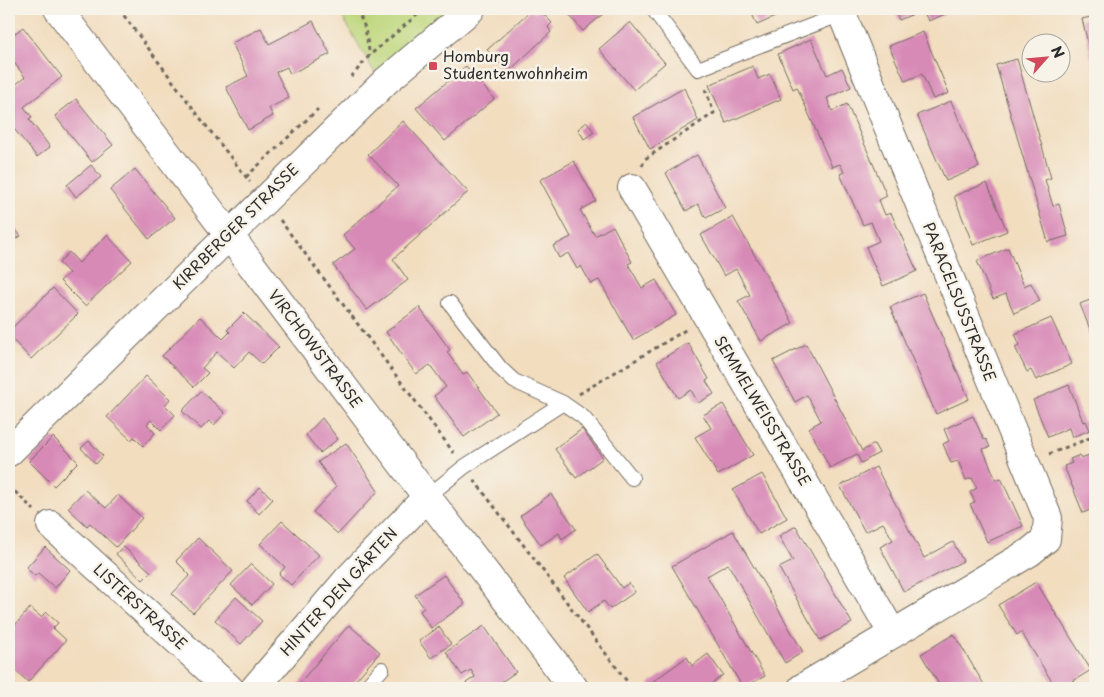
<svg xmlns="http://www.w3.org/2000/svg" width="1104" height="697" viewBox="0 0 1104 697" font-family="'Playpen Sans',sans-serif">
	<rect width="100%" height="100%" fill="#f7f3e8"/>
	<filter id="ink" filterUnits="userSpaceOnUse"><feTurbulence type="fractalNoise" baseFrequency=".02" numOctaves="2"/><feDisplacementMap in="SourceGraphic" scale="10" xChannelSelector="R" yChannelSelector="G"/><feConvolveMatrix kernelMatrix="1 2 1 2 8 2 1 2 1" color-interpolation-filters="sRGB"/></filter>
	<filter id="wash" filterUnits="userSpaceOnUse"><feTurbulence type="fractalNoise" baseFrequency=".0096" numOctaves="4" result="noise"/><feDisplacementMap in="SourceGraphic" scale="20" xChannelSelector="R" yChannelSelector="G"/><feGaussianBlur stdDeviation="1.12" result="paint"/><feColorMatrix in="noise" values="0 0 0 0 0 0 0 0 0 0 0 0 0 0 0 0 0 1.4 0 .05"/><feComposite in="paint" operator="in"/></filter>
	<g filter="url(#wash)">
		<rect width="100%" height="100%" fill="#f2ddbf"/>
		<!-- green -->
		<path fill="#bed77b" stroke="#748153" d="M338,9H451L375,73Z"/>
		<g id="blocks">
			<!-- building -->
			<path fill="#d88ab7" d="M539,9L552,23L548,27L551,32L508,72L487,50L531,10L534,13Z
				M564,9H598L603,14L583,31Z
				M750,9H793L757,25Z
				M894,9H958L928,21L923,10L899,20Z
				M1095,16V72L1082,19Z
				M313,21L330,54L290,74L287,67L276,72L289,98L269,108L273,116L248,130L226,87L248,76L232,43L261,28L269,44Z
				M630,22L665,63L634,90L599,49Z
				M23,27L62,77L24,107L32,117L29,119L50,147L37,157L15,130L12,132L9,127V90L25,77L9,56V38Z
				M923,32L949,93L933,99L922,74L905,81L889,46Z
				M811,39L827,75L842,68L851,87L827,98L832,111L847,104L887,196L879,200L885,215L891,213L917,271L883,286L866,247L879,241L871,222L863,225L840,174L844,172L840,164L832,167L797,87L793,89L778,54Z
				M1017,59L1051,178L1045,180L1053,206L1059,204L1068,236L1048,242L996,65Z
				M466,66L494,99L445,141L416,108Z
				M753,66L758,79L770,74L781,99L726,123L709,85Z
				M684,88L698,120L650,149L633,117Z
				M76,99L113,145L92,162L55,116Z
				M951,101L979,167L946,181L917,115Z
				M403,121L468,192L393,259L408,280L367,310L333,265L355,249L343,235L398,186L368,154Z
				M587,122L594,132L584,139L578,129Z
				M697,155L725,208L706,218L698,204L686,211L666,173Z
				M574,161L596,201L580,210L595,236L613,226L632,262L628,264L642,288L656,280L676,315L633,340L599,280L591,284L581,266L577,269L568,253L559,258L553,246L571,237L540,180Z
				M91,165L101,177L76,197L67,185Z
				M135,169L175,218L149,239L110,190Z
				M987,183L1007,231L973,245L954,196Z
				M733,217L793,323L761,341L738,301L750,295L736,269L724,276L701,235Z
				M12,225L21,236L16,239L9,230Z
				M107,235L132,261L85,306L60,281L69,273L59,263L69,252L79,263Z
				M1008,248L1024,286L1031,283L1040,301L1014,313L1006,294L993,299L977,261Z
				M53,288L78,314L31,359L9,336V331Z
				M923,293L969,399L936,414L890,307Z
				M1095,298V342L1080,304Z
				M419,307L450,350L447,352L463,375L467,372L497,413L464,437L434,396L446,387L430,365L416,374L386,332Z
				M244,313L279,347L262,364L249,352L234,368L217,352L202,368L208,373L194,387L162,356L200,317L223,339L230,332L227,330Z
				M1051,318L1072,364L1036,380L1031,370L1027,372L1015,347L1020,345L1015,334Z
				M688,343L709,379L706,381L714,394L698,403L691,390L678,398L657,362Z
				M806,344L862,451L874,444L879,453L861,463L857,454L830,468L809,428L821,421L807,395L795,402L773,361Z
				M146,376L170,399L165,405L175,415L161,430L151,420L147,424L155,433L143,446L134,437L131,440L107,417Z
				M1069,385L1083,422L1086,421L1090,430L1072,437L1069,428L1048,437L1033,400Z
				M201,391L225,413L214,425L209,421L201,429L182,411Z
				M723,404L753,455L718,475L695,437L711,428L703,415Z
				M973,416L984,440L986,439L990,447L983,449L996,480L1001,478L1023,526L987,542L970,504L975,502L970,492L977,488L972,478L966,480L958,461L951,463L943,444L949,441L944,429Z
				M322,418L338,439L320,453L306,435Z
				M582,429L603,458L576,478L555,449Z
				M53,437L78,462L54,486L29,461Z
				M89,441L103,456L96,464L81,448Z
				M346,443L378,491L338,534L313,512L336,487L318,462Z
				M1095,453V508L1083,513L1064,466L1072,463L1070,459L1080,455L1081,458Z
				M876,467L924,558L953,542L963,561L904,592L880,547L893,540L883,523L865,532L840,486Z
				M762,474L787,518L759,534L733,490Z
				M260,487L273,499L259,514L247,501Z
				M85,490L106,508L118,495L142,518L116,547L90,523L87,526L68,508Z
				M551,494L576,529L562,539L559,533L541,545L520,516Z
				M282,521L319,555L291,585L279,574L285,567L260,544Z
				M796,526L852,623L820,640L779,568L793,561L779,536Z
				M733,531L803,652L785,663L728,564L707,576L765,676L743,688L672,566Z
				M198,538L233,571L193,613L172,594L190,575L176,561Z
				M123,546L151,572L143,580L116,554Z
				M45,547L70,570L55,588L38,573L35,576L26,568Z
				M597,554L622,588L629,583L635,592L610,609L604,601L588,612L564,578Z
				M251,564L272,584L252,605L231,585Z
				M444,575L465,604L431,628L420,611L424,608L415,595Z
				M1036,582L1091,670L1062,688H1056L1021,632L1017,635L998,605Z
				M236,597L262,621L241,644L215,620Z
				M30,608L41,617L46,612L58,623L53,628L66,640L28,682L9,664V632Z
				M349,625L380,652L349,688H299L297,686Z
				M484,626L516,672L492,688H470L466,683L475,677L471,670L462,675L446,652Z
				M439,627L451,644L431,658L419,641Z
				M954,634L986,688H941L921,654Z
				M708,654L723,675L707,687L709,688H652L649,684L687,657L692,666Z"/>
		</g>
	</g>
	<g filter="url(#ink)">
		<use href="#blocks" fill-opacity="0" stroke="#71695f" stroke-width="1"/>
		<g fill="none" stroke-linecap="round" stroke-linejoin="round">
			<!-- lane casing -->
			<g stroke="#71695f" stroke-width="16">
				<path id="lane" d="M653,9L698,69L842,14
					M450,303L501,369L514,381L563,403L583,417L632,478
					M427,497L464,467L563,403
					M365,688L382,669"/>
			</g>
			<!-- street casing -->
			<g stroke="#71695f" stroke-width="30">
				<path id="street" d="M58,9L427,497L574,688
					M632,188L893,634
					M9,452L386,81L471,9
					M51,525L229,688
					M255,688L348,579L427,497
					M802,688L1030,552L1046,539L1048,518L842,14"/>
			</g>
			<!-- path -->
			<path stroke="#71695f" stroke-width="3" stroke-dasharray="4 4" stroke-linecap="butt" d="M119,9L207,127L250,182
				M357,9L365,28L370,56
				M351,77L370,55L424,9
				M642,166L645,159L714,113L704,86
				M246,177L318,109
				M280,220L454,453
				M579,394L687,329
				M1049,454L1095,436
				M474,480L632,688
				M9,486L34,510"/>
			<!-- lane -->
			<use href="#lane" stroke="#fff" stroke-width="14"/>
			<!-- street -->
			<use href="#street" stroke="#fff" stroke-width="28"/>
		</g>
	</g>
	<!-- markers -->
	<rect fill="#d1495b" stroke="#f7f3e8" stroke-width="2" x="428" y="61" width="10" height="10" rx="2.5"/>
	<g text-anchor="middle" stroke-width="5" stroke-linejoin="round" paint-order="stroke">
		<!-- poi labels -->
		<g font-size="15" fill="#2b2b2b" stroke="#f7f3e8" text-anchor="start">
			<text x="443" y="62">Homburg<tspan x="443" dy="17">Studentenwohnheim</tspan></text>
		</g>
		<!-- street labels -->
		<g font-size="15" fill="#2b2b2b" stroke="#f7f3e8">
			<text transform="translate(236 227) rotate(-45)" y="5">KIRRBERGER STRASSE</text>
			<text transform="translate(959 302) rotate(68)" y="5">PARACELSUSSTRASSE</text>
			<text transform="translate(315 349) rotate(53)" y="5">VIRCHOWSTRASSE</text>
			<text transform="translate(762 411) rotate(59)" y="5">SEMMELWEISSTRASSE</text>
			<text transform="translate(339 592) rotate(-48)" y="5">HINTER DEN GÄRTEN</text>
			<text transform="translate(140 607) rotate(42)" y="5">LISTERSTRASSE</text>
		</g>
	</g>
	<!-- margin -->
	<rect width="1104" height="697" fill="none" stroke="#f7f3e8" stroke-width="30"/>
	<!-- north arrow -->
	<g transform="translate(1046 58) rotate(63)"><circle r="24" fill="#f7f3e8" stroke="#a5a39c"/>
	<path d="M0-4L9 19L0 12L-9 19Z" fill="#d1495b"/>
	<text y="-8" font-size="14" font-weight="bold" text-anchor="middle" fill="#2b2b2b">N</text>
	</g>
</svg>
